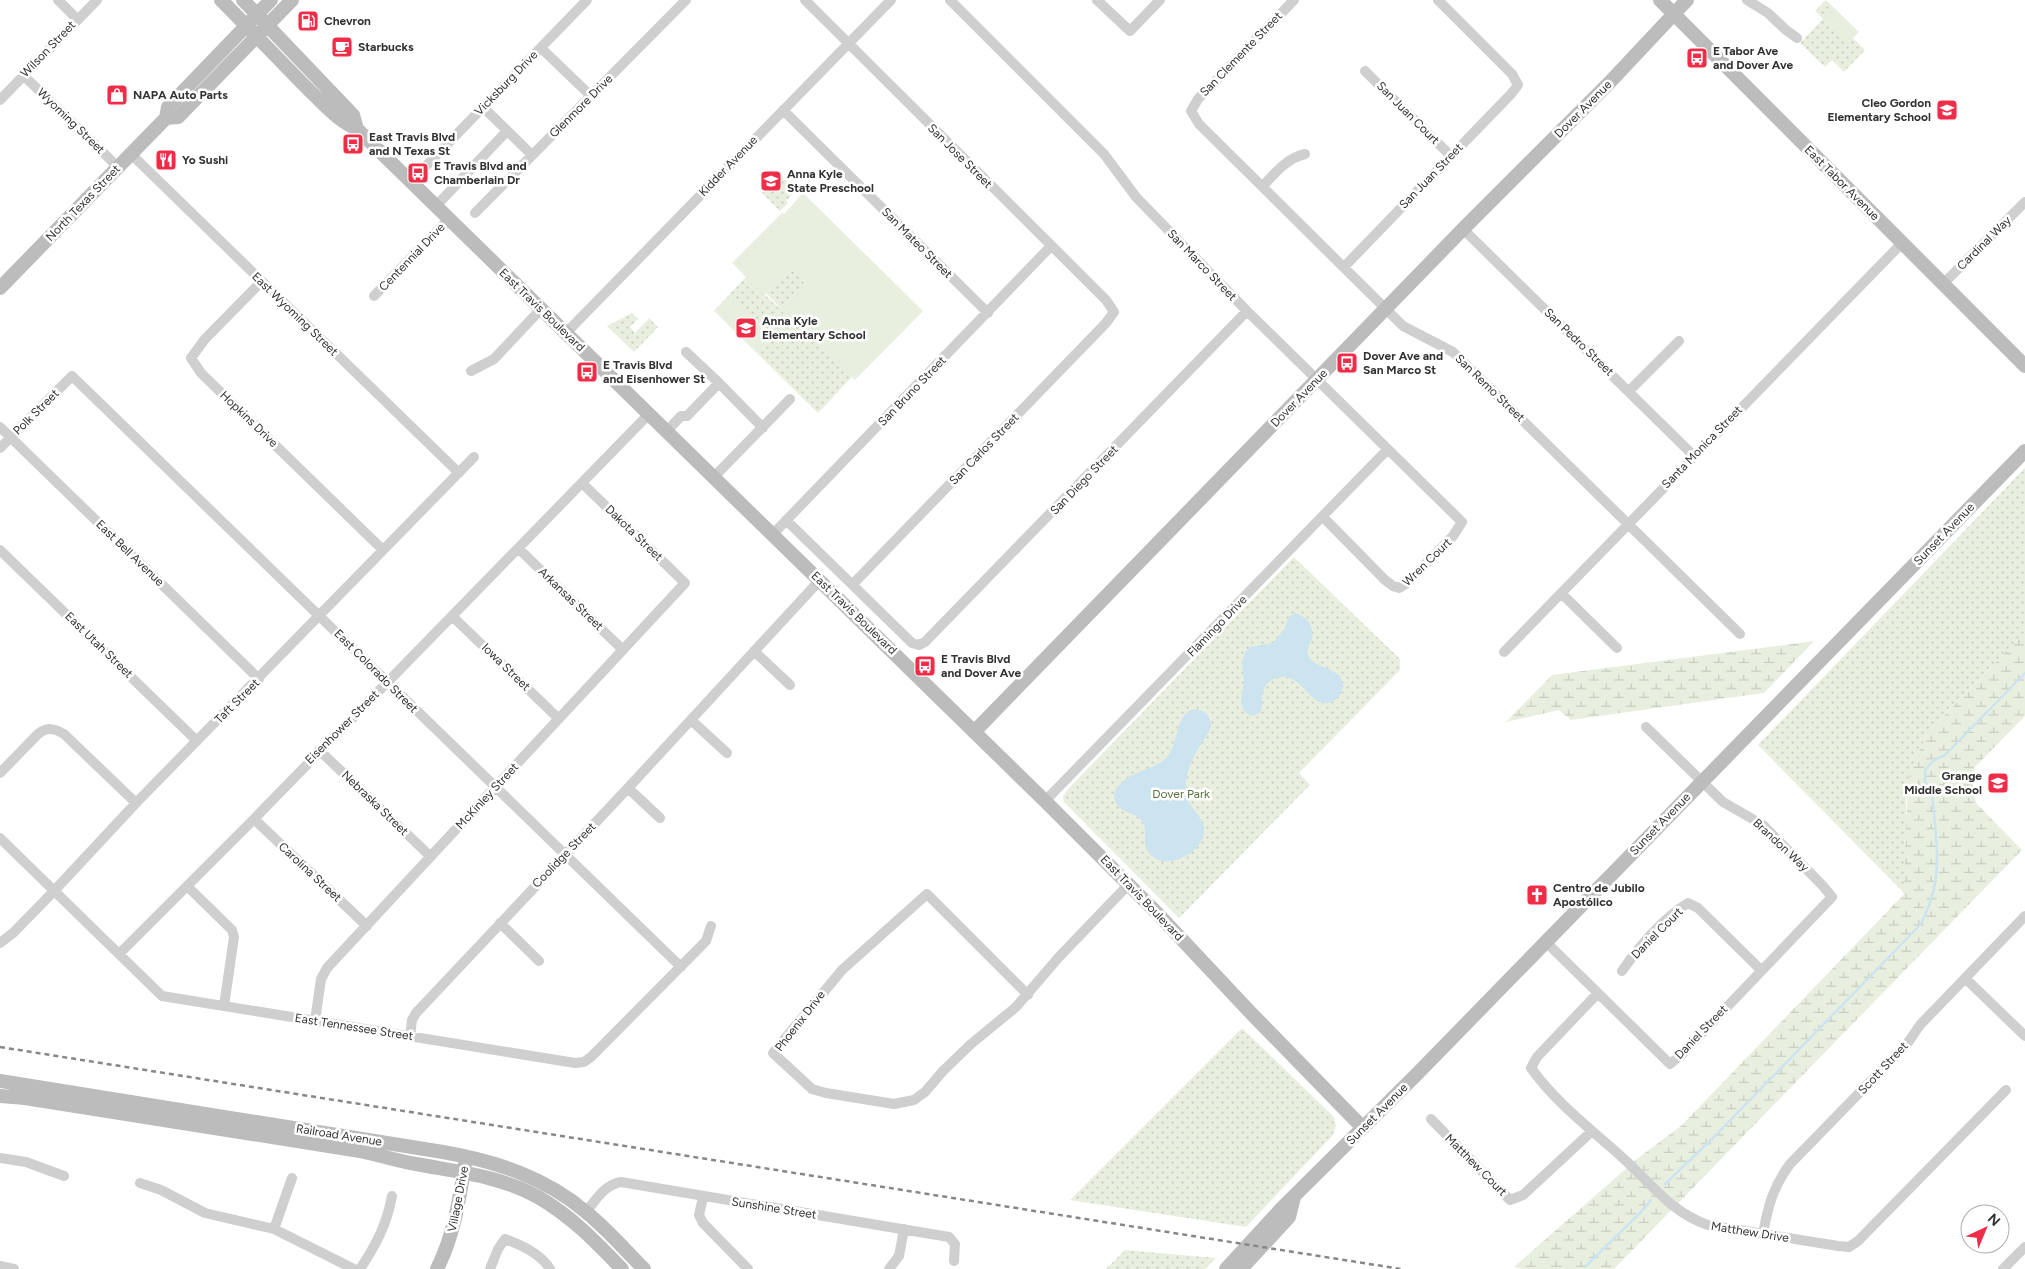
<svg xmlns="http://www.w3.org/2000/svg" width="2025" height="1269" viewBox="0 0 2025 1269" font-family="Figtree,sans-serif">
	<defs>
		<pattern id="green-dots" width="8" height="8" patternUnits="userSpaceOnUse" patternTransform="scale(1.25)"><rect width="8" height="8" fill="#e9efdf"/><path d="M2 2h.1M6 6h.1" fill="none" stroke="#c8cdc0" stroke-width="1.8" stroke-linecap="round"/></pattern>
		<pattern id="wetland-marsh" width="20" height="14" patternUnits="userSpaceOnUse" patternTransform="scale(1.25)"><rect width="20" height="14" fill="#e9efdf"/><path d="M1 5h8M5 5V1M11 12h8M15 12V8" fill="none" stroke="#c8cdc0"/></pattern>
	</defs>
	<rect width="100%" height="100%" fill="#fff"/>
	<!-- green -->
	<path fill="url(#green-dots)" d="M1826,0L1859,32L1853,38L1865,50L1844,72L1832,60L1825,67L1800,43L1823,19L1815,11Z
		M780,175L796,190L786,201L788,203L780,211L762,193Z
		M791,269L806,284L780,308L766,293Z
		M746,277L852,377L818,413L714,311Z
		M632,313L638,319L630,327L635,333L649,318L658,327L634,352L607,326Z
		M2025,468V632L1931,729L1917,754L1906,797L1907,833L1905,894L1758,745Z
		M1294,557L1400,659V670L1299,773L1310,785L1179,918L1064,802L1063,796L1067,790Z
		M1242,1028L1334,1117L1336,1126L1333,1135L1246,1227L1070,1200Z
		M1125,1250L1216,1258L1205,1269H1106Z"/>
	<!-- wetland -->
	<path fill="url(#wetland-marsh)" d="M2025,632V716L1974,768L1972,780L1976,803L2022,850L1614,1269H1523L1514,1267L1638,1158L1681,1126L1904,894L1908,782L1917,754L1931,729Z
		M1814,641L1764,693L1571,720L1559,710L1506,722L1552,675Z"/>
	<!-- pitch -->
	<path fill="#e9efdf" d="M1835,9L1856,30L1846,41L1824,20Z
		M803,193L923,311L855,380L779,309L805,284L791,269L764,295L732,263L782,213L784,214Z
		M728,297L749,317L737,329L716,309Z
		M751,319L772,339L760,352L739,331Z"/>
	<!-- water -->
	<path fill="#cbe4ef" d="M1295,613C1306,616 1315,626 1312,639C1311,642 1308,645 1308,649C1304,671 1346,664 1343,688C1342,692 1339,698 1335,700C1313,714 1306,678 1284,677C1277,677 1271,679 1267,684C1259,693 1264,704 1260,713L1251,716L1244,711L1241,702L1244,681L1242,662L1245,652L1250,647L1273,643L1284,630L1289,617Z
		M1195,709C1205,710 1211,716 1211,726C1209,733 1205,737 1202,743C1192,757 1184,775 1186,793C1188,811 1209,817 1203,837C1196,857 1160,873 1147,850C1143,843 1146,835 1145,828C1142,809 1113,817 1114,793C1126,769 1152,773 1167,757C1180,743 1174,713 1195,709Z"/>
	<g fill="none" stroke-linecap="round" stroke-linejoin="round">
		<!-- stream -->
		<path stroke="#cbe4ef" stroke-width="2.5" d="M1665,1184L1713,1138L1921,924C1927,911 1933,898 1935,883C1940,854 1934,821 1932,792L1925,782V770L1934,760L1945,755L2025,673
			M1586,1266L1639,1214L1651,1200"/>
		<!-- street -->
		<path stroke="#cfcfcf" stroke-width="10" d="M58,0L77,19
			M805,0L1106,300L1114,312L1106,323L853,584
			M950,0L1104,154L1136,197L1247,311L1462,522L1453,536L1407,583L1399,588L1393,586L1385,580L1323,517
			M1097,0L1130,31L1160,0
			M1294,0L1198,99L1191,111L1199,124L1403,326L1453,352L1740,634
			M1747,0L1768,13L1786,30L1797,38
			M541,48L591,96
			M1365,71L1451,156
			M23,75L118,167
			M0,100L97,0
			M483,107L532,155
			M783,110L988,313
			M131,154L459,473
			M425,167L587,0
			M1263,186C1275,173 1287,158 1305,154
			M436,206L507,131
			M475,213L686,0
			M1463,229L1694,456
			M1344,267L1511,94L1518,85L1512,74L1438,0
			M261,282L205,339L191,358L201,373L383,550
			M1943,284L2025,202
			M374,296L449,219
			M566,333L891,0
			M686,352L719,383
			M471,371L494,359L541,309
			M1629,391L1679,341
			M0,427L259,679
			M667,431L681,416H687L719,383L763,428
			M0,448L72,376L681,967
			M714,477L790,399
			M786,520L912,643L919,645L925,642L1247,311
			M773,534L1051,246
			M519,549L623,650
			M0,550L197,741
			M1562,594L1617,648
			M452,616L559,719
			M754,651L790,685
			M1504,652L1902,243
			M691,720L727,753
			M319,750L430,856
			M0,773L38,734C47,727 54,728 64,734L136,803
			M628,788L660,818
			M1045,801L1388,449
			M254,819L367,926
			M0,838L162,996L575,1063L584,1062L591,1057L706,941L711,926
			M187,886L232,930L234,937L224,1006
			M500,923L539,961
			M1546,942L1670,1064L1682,1054L1832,897L1823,886L1763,825L1723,802L1646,727
			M0,943L13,933L54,891L136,803L474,457
			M119,954L254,819L649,414
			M1622,971C1638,948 1663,918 1688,903L1698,908L1761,970
			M1965,978L2025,1036
			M1598,993L1537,1057L1531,1068C1556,1103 1592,1130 1624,1159C1650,1183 1672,1213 1708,1225L1838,1246L1849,1247L1858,1241L2006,1090
			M1028,995L927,894L842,970L773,1053L812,1089L826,1093L894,1104L914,1100L925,1092L943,1071L971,1044L1016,1007L1059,957L1129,884
			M315,1021L321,979L327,968L685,583L582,483
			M410,1036L412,1020L416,1013L628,788L820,580
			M1431,1119L1510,1200L1523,1195L1591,1132
			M0,1158L26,1162L64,1176
			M140,1183L161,1190L205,1213L274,1229L354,1269
			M703,1197L699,1215L703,1223L748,1269
			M586,1212C596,1200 604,1185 621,1182L949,1237L955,1244L954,1261
			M274,1229L292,1178
			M1763,1234C1768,1206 1773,1187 1790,1164L1907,1044L1920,1025L2025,916
			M0,1266L14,1269
			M360,1269C376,1245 387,1224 392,1196
			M490,1269L498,1249L505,1239C522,1245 541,1254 550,1269
			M889,1269L899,1256L904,1229
			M2003,1269L2025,1247"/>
		<!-- secondary -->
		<path stroke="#bcbcbc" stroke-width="14" d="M221,0C251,30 280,61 310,91C325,105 338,121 357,129L1045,801L1158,914L1249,1011L1363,1128
			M243,0L353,115L357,129
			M1660,0L2025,366
			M166,118L178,117L292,0
			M0,288L166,118L168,107L271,0
			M974,732L1463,229L1610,82L1687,0
			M0,1081L443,1152C495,1161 545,1177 586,1212C607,1229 625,1250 644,1269
			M0,1096L25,1098L360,1151C379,1155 397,1161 416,1164C458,1172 500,1176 538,1197C571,1216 596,1242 622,1269
			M437,1269C454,1235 459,1201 465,1164
			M1226,1269L1281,1209L1417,1074L2025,451
			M1241,1269L1289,1217L1294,1197"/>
		<!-- rail -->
		<path stroke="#878787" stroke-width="2.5" stroke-dasharray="5 4" stroke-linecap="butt" d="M0,1047L1401,1269"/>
	</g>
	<!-- icons -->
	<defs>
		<g id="fuel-square" transform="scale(1.125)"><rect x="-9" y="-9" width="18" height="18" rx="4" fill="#f02d49" stroke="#fff"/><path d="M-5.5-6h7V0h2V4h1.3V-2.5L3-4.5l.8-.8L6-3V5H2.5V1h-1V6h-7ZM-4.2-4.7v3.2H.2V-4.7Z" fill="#fff"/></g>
		<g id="cafe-square" transform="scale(1.125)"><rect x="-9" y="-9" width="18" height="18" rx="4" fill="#f02d49" stroke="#fff"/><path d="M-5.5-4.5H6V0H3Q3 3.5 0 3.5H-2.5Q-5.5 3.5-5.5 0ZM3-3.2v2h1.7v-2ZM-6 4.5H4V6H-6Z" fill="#fff"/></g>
		<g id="bus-square" transform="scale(1.125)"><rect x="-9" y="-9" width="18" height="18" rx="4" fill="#f02d49" stroke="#fff"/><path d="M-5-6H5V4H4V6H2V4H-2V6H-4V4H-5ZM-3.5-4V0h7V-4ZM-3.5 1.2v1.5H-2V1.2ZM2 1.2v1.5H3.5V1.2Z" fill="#fff"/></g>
		<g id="shop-square" transform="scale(1.125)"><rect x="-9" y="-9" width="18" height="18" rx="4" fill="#f02d49" stroke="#fff"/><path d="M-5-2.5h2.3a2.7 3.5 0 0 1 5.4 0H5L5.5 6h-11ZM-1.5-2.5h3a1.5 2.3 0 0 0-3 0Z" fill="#fff"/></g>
		<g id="school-square" transform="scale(1.125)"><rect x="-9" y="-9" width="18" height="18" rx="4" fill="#f02d49" stroke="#fff"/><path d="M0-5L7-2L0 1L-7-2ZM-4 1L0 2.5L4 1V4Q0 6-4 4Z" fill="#fff"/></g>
		<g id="restaurant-square" transform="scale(1.125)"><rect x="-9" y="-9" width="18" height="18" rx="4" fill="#f02d49" stroke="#fff"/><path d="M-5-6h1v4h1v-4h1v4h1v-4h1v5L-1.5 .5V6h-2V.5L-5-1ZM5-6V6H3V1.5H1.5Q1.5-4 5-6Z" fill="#fff"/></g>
		<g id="church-square" transform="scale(1.125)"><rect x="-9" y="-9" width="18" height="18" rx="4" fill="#f02d49" stroke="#fff"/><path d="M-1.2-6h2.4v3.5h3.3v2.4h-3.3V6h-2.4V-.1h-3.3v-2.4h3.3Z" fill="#fff"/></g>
	</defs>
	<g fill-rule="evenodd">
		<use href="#fuel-square" x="308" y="21"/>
		<use href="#cafe-square" x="342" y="47"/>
		<use href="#bus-square" x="1697" y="58"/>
		<use href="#shop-square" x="117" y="95"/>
		<use href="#school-square" x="1947" y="110"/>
		<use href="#bus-square" x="353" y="144"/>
		<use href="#restaurant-square" x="166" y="160"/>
		<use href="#bus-square" x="418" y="173"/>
		<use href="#school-square" x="771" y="181"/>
		<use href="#school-square" x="746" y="328"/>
		<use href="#bus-square" x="1347" y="363"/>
		<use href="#bus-square" x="587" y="372"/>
		<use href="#bus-square" x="925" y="666"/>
		<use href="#school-square" x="1998" y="783"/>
		<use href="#church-square" x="1537" y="895"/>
	</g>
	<g text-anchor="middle" stroke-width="5" stroke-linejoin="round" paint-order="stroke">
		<!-- poi labels -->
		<g font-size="12" font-weight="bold" fill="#323232" stroke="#fff" text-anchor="start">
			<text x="324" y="25">Chevron</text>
			<text x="358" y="51">Starbucks</text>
			<text x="1713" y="55">E Tabor Ave<tspan x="1713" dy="14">and Dover Ave</tspan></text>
			<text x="133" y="99">NAPA Auto Parts</text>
			<text x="1931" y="107" text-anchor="end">Cleo Gordon<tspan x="1931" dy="14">Elementary School</tspan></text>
			<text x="369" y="141">East Travis Blvd<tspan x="369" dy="14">and N Texas St</tspan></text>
			<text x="182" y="164">Yo Sushi</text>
			<text x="434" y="170">E Travis Blvd and<tspan x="434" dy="14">Chamberlain Dr</tspan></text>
			<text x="787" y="178">Anna Kyle<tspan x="787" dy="14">State Preschool</tspan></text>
			<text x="762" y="325">Anna Kyle<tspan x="762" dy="14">Elementary School</tspan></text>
			<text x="1363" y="360">Dover Ave and<tspan x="1363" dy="14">San Marco St</tspan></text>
			<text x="603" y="369">E Travis Blvd<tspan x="603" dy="14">and Eisenhower St</tspan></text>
			<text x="941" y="663">E Travis Blvd<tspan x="941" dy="14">and Dover Ave</tspan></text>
			<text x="1982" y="780" text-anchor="end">Grange<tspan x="1982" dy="14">Middle School</tspan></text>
			<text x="1553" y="892">Centro de Jubilo<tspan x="1553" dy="14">Apostólico</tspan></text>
		</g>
		<!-- street labels -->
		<g font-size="12" fill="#323232" stroke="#fff">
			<text transform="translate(48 49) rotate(-46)" y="4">Wilson Street</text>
			<text transform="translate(1241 54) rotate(-46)" y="4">San Clemente Street</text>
			<text transform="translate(506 83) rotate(-46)" y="4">Vicksburg Drive</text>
			<text transform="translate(581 106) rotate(-45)" y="4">Glenmore Drive</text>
			<text transform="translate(1583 109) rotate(-45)" y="4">Dover Avenue</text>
			<text transform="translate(1408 113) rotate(45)" y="4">San Juan Court</text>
			<text transform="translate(71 121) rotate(44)" y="4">Wyoming Street</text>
			<text transform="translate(960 156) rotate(45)" y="4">San Jose Street</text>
			<text transform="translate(728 166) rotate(-46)" y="4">Kidder Avenue</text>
			<text transform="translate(1431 176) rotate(-46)" y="4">San Juan Street</text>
			<text transform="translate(1842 183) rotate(45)" y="4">East Tabor Avenue</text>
			<text transform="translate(83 203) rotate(-46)" y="4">North Texas Street</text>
			<text transform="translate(917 243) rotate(45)" y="4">San Mateo Street</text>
			<text transform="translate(1984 243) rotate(-45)" y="4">Cardinal Way</text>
			<text transform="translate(412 257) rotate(-46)" y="4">Centennial Drive</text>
			<text transform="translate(1202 265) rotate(46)" y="4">San Marco Street</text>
			<text transform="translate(542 310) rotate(44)" y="4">East Travis Boulevard</text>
			<text transform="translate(295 314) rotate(44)" y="4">East Wyoming Street</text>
			<text transform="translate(1579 342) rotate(44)" y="4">San Pedro Street</text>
			<text transform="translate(1490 388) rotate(44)" y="4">San Remo Street</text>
			<text transform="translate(912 391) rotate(-46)" y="4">San Bruno Street</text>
			<text transform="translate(1299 398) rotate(-46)" y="4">Dover Avenue</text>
			<text transform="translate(36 412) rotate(-45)" y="4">Polk Street</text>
			<text transform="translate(249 419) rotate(44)" y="4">Hopkins Drive</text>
			<text transform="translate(1702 447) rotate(-46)" y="4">Santa Monica Street</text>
			<text transform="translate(984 449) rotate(-46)" y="4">San Carlos Street</text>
			<text transform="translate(1084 480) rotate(-46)" y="4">San Diego Street</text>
			<text transform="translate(634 533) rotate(44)" y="4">Dakota Street</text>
			<text transform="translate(1944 534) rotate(-46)" y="4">Sunset Avenue</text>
			<text transform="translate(130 553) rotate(44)" y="4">East Bell Avenue</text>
			<text transform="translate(1427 562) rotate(-44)" y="4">Wren Court</text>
			<text transform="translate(571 599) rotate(44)" y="4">Arkansas Street</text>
			<text transform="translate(854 613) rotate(44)" y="4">East Travis Boulevard</text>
			<text transform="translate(1217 626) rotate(-46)" y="4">Flamingo Drive</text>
			<text transform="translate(99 645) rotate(44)" y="4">East Utah Street</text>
			<text transform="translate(506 667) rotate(44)" y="4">Iowa Street</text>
			<text transform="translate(376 671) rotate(45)" y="4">East Colorado Street</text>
			<text transform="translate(237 701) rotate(-45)" y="4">Taft Street</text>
			<text transform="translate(342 727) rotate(-45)" y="4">Eisenhower Street</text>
			<text transform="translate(487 796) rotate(-47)" y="4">McKinley Street</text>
			<text transform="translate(375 803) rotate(44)" y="4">Nebraska Street</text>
			<text transform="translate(1660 824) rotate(-46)" y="4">Sunset Avenue</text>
			<text transform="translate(1781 845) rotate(43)" y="4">Brandon Way</text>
			<text transform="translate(564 855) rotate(-46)" y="4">Coolidge Street</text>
			<text transform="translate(310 872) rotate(43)" y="4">Carolina Street</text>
			<text transform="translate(1142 898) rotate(46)" y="4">East Travis Boulevard</text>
			<text transform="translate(1657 933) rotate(-45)" y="4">Daniel Court</text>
			<text transform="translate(800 1021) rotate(-52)" y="4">Phoenix Drive</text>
			<text transform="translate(354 1027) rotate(9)" y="4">East Tennessee Street</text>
			<text transform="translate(1701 1032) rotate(-46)" y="4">Daniel Street</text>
			<text transform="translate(1883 1068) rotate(-47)" y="4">Scott Street</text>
			<text transform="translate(1377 1114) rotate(-45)" y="4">Sunset Avenue</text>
			<text transform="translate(339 1135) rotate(9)" y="4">Railroad Avenue</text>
			<text transform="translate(1476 1165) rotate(45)" y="4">Matthew Court</text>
			<text transform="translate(458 1199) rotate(-79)" y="4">Village Drive</text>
			<text transform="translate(774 1208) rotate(9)" y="4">Sunshine Street</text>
			<text transform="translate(1750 1232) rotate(9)" y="4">Matthew Drive</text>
		</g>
		<!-- park labels -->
		<g font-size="12" fill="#58713b" stroke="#fff">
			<text x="1181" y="798">Dover Park</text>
		</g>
	</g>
	<!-- north arrow -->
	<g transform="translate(1985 1229) rotate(44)"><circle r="24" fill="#ffffff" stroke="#adadad"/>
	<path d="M0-4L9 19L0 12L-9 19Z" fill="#f02d49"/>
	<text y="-8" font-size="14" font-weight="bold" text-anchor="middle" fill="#323232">N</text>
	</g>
</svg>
